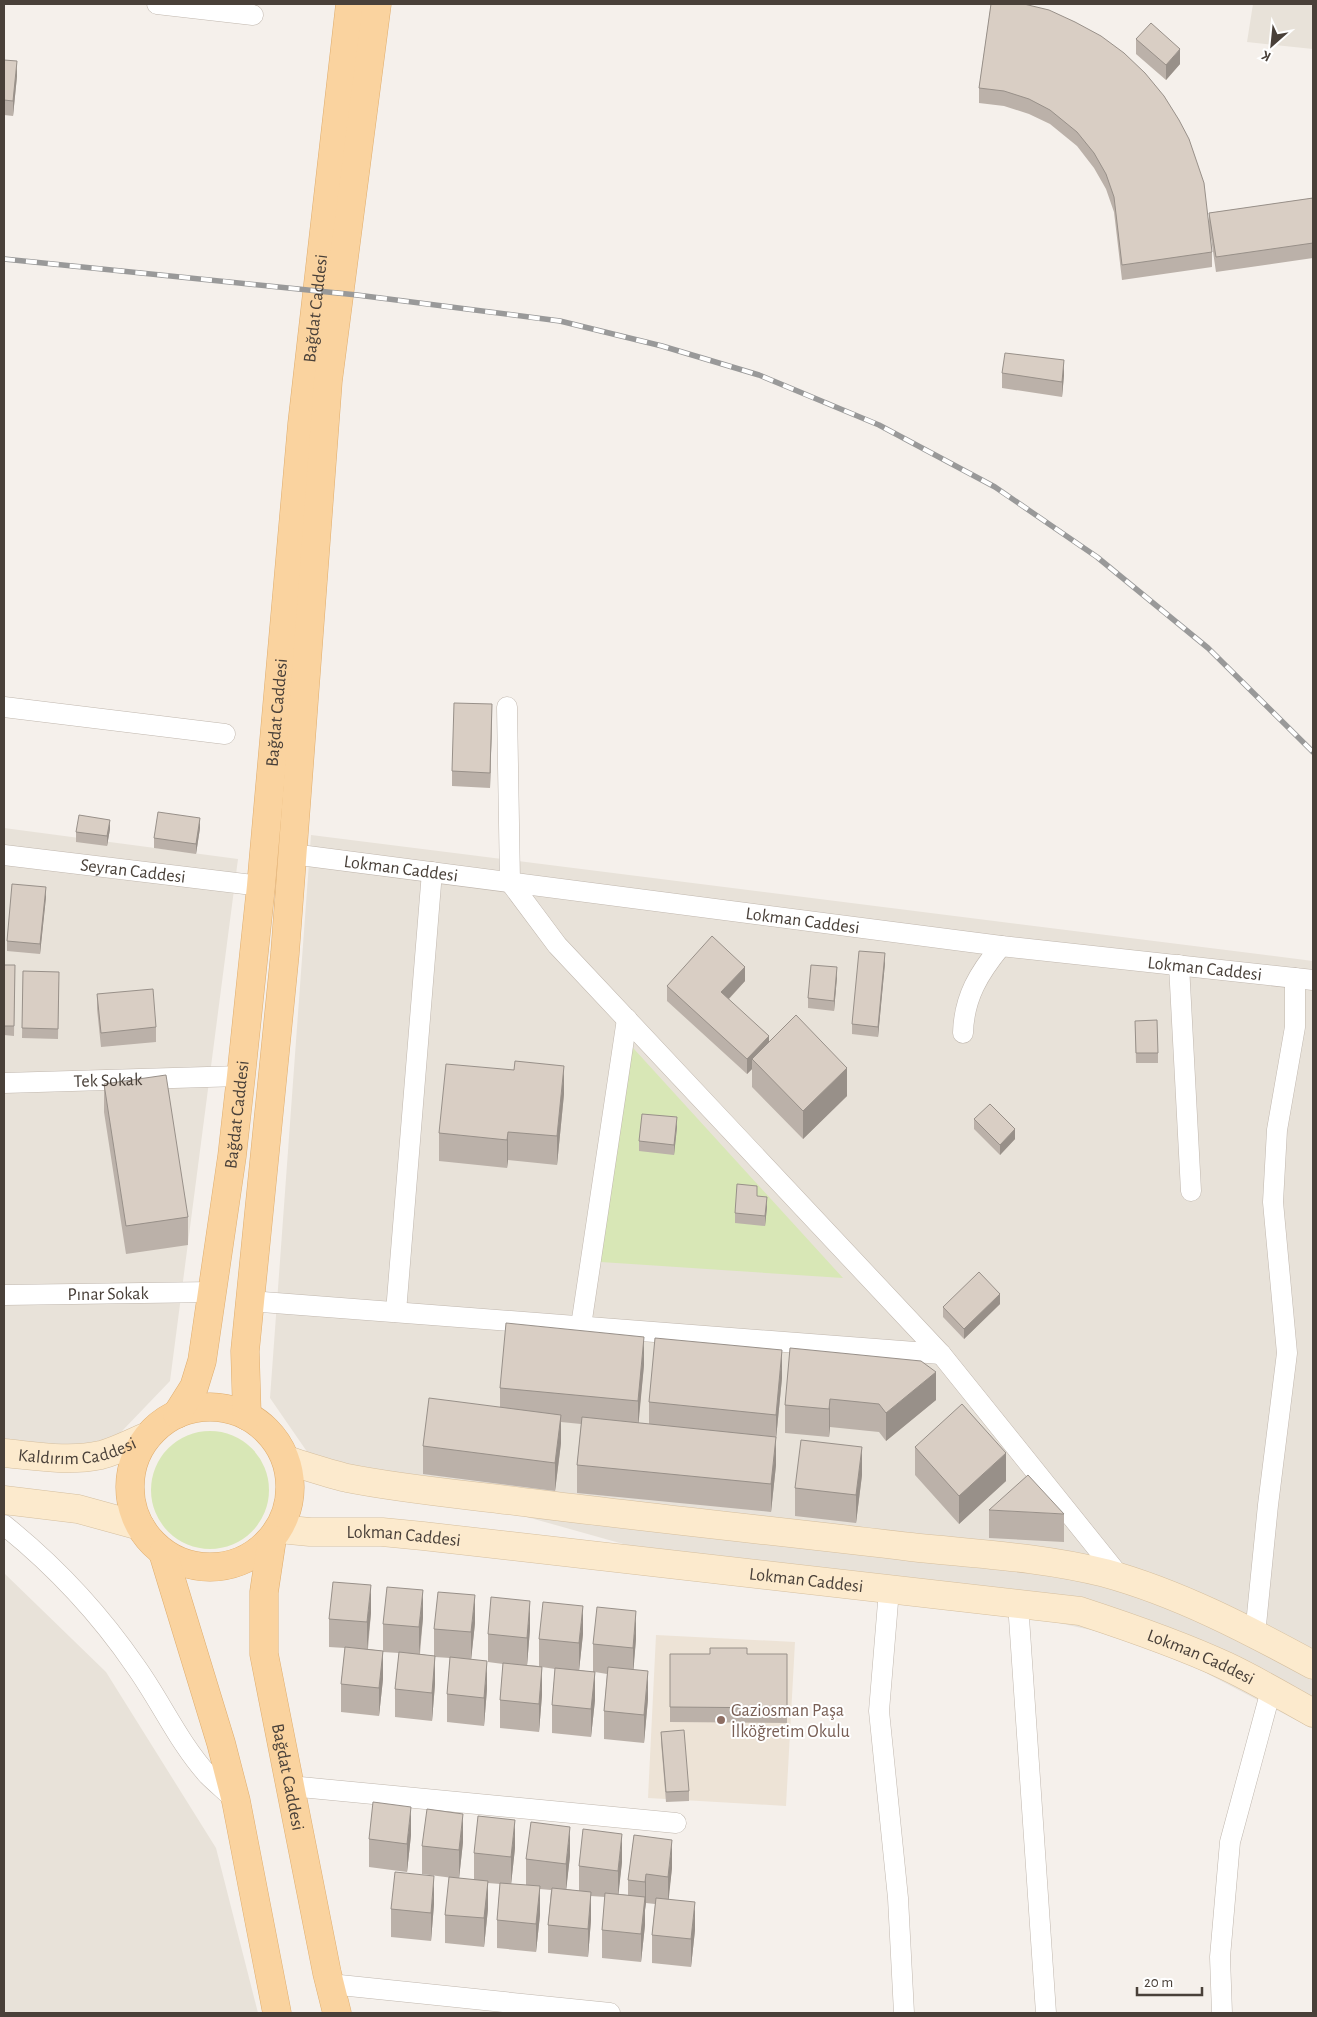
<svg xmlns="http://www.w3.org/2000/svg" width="1317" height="2017" viewBox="0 0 1317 2017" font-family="'Alegreya Sans',sans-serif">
	<rect width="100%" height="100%" fill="#f5f0eb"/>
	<!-- residential -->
	<path fill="#e8e2d9" d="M1253,4H1313V49L1247,42Z
		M4,828L238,859L170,1381L100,1454L4,1446Z
		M311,835L1313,961V1729L1187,1663L1128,1640L1091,1630L1054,1622L730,1574L310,1456L270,1398Z
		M4,1573L106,1672L216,1848L258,2013H4Z"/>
	<!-- education -->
	<path fill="#ede3d6" d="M656,1635L795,1642L786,1806L648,1798Z"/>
	<!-- green -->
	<path fill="#d8e7b6" d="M624,1038L843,1278L601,1262Z
		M151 1490a59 59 0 1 1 118 0a59 59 0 1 1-118 0Z"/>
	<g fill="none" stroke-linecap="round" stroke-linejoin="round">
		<!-- street casing -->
		<g stroke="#c0b7ae" stroke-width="21">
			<g id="street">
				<path d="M157,4L253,15"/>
				<path d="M4,707L225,734"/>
				<path d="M507,707L510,882L557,945L941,1354L1121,1578"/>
				<path id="s1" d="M292,854L1001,946L1313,980"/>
				<path id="s2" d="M4,855L261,886"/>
				<path d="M1179,965L1191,1191"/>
				<path d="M963,1033C964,997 979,973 1001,946"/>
				<path id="s3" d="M4,1083L241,1076"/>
				<path id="s4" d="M4,1295L212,1292"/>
				<path d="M249,1301L941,1354"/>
				<path d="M396,1312L432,872"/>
				<path d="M581,1326L627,1019"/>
				<path d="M4,1525C55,1566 99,1613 136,1667C161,1702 179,1743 208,1775C217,1784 227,1792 236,1801"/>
				<path d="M889,1590L879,1711L898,1898L904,2013"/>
				<path d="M1018,1603L1046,2013"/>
				<path d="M1255,1635L1268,1505L1287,1353L1273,1202L1277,1130L1295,1027V978"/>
				<path d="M290,1786L676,1823"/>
				<path d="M330,1984L610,2013"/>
				<path d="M1222,2013L1220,1957L1230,1842L1271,1690"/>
			</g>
		</g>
		<!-- secondary casing -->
		<g stroke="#d5bf9f" stroke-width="29">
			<g id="secondary">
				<path id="s5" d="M4,1453C36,1456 69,1462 101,1455C117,1451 133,1442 148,1436"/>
				<path d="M286,1460C306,1466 326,1473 347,1478C407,1490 470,1495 531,1503C657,1519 784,1532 911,1547C976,1554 1041,1557 1105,1573C1178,1593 1247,1629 1313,1665"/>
				<path d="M4,1500L78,1509L140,1526"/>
				<path id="s6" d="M279,1529L310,1532H382L423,1536L1080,1611C1129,1627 1179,1644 1226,1666C1256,1680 1284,1697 1313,1713"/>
			</g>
		</g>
		<!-- primary casing -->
		<g stroke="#dfad6e" stroke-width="29">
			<g id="primary">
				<circle cx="210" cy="1487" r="80"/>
				<path id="s7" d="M177,1414L194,1387L202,1361L232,1156L241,1076L261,886L302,424L350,4"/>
				<path d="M247,1416L245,1351L285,953L328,381L377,4"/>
				<path id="s8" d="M272,1539L264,1592V1654L327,1973L337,2013"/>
				<path d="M163,1553L221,1743L236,1801L277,2013"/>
			</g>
		</g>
		<!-- street -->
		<use href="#street" stroke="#fff" stroke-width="20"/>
		<!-- secondary -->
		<use href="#secondary" stroke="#fceacd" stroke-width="28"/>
		<!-- primary -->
		<use href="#primary" stroke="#fad39f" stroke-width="28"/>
		<!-- rail casing -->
		<g stroke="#999" stroke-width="5.5">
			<path id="rail" d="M4,259L357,295L560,321L662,346L759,375L879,425L995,487L1097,557L1208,648L1313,752"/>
		</g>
		<!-- rail -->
		<use href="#rail" stroke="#fff" stroke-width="4" stroke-dasharray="11" stroke-linecap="butt"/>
	</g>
	<!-- wall -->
	<path fill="#bbb1a9" d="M991,4L1209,228V213L1313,198V258L1216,272L1210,231L1212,252V267L1122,280L1114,212L1106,189L1094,168L1077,146L1050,124L1029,114L1004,106L979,103V88Z
		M1136,39L1180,64L1166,80L1136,54Z
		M4,60L17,76L13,116L4,115Z
		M1002,373L1064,375L1062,397L1002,388Z
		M492,719L490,788L452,786V771Z
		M200,828L196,854L154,848V838Z
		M110,829L107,846L76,842V832Z
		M46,897L40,954L7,951V941Z
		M885,963L878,1037L852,1034V1024Z
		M4,965H15L14,1036L4,1035Z
		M23,971L59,982L58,1039L22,1038Z
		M837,977L834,1011L808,1008V998Z
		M745,981L729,999L769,1042L847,1096L803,1139L752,1087V1069L747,1074L667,1001V986Z
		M97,994L156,1027V1042L101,1047L97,1009Z
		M1135,1021L1158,1053V1063H1136Z
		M104,1084L188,1217V1245L126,1254L104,1112Z
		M564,1094L557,1165L508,1160L507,1168L439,1161V1133Z
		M974,1119L1015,1139L1000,1155L974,1129Z
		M677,1127L674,1155L639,1151V1141Z
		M767,1207L765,1226L735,1223V1213Z
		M1000,1304L964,1339L943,1317V1307Z
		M644,1365L638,1423L649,1424V1402L782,1378L776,1439V1465L771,1512L577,1493V1465L581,1424L561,1422V1443L555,1491L423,1474V1446L500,1407V1388Z
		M936,1372V1400L886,1441L879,1432L830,1427L829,1437L785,1433V1405Z
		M915,1447L1006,1481L959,1524L915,1475Z
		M862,1475L856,1523L795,1516V1488Z
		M989,1510L1064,1514V1542L989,1538Z
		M371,1613L368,1649L383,1651V1624L423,1618L420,1654L434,1656V1629L475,1623L471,1659L487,1689L484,1726L447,1722V1694L450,1658L435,1657V1684L432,1721L395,1717V1689L399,1653L383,1652V1679L379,1716L341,1712V1684L345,1648L329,1647V1619Z
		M530,1629L527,1665L539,1666V1639L583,1634L579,1670L593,1672V1644L636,1639L633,1670L648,1699L644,1743L604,1739V1711L607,1674L595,1672V1700L591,1737L552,1733V1705L555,1669L542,1667V1695L539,1732L500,1728V1700L503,1664L488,1662V1634Z
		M670,1654H787V1723L670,1722Z
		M661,1732L689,1791V1801L666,1802L661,1742Z
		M411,1835L407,1872L369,1867V1839Z
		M634,1835L672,1868L668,1899L695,1930L691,1967L652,1963V1935L655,1904L646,1903L645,1910V1925L641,1962L602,1958V1930L605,1897L591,1896V1920L588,1957L548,1953V1925L551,1890L540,1889V1915L536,1952L497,1948V1920L500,1884L488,1883V1909L484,1947L445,1943V1915L453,1878L422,1874V1846L463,1842L459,1878L474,1880V1853L515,1848L511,1884L526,1885V1859L570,1856L566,1889L579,1891V1866L622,1862L618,1894L628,1895V1880Z
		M434,1904L431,1941L391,1937V1909Z"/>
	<!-- shaded-wall -->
	<path fill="#989089" d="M1180,49V64L1166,80V65Z
		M17,61V76L13,116V101Z
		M1064,360V375L1062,397V382Z
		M492,704V719L490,788V773Z
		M200,818V828L196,854V844Z
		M110,820V829L107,846V836Z
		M46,887V897L40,954V944Z
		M885,953V963L878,1037V1027Z
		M745,967V981L721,1007V992Z
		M837,967V977L834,1011V1001Z
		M769,1036V1050L752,1059V1069L747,1074V1059Z
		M564,1066V1094L557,1165V1136Z
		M847,1068V1096L803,1139V1111Z
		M677,1117V1127L674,1155V1145Z
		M1015,1129V1139L1000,1155V1145Z
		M508,1132V1160L507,1168V1140Z
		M767,1197V1207L765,1226V1216Z
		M1000,1294V1304L964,1339V1329Z
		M644,1337V1365L638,1429V1401Z
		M782,1350V1378L776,1439V1465L771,1512V1484L776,1440V1415Z
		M936,1372V1400L886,1441V1413Z
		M830,1399V1427L829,1437V1409Z
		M561,1415V1443L555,1491V1463Z
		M862,1447V1475L856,1523V1495Z
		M1006,1453V1481L959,1524V1496Z
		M371,1585V1613L367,1650V1622Z
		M423,1590V1618L419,1655V1627Z
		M475,1595V1623L471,1661V1632Z
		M530,1601V1629L527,1666V1638Z
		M583,1606V1634L579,1671V1643Z
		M636,1611V1639L633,1676V1648Z
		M383,1651V1679L379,1716V1688Z
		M435,1656V1684L432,1721V1693Z
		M487,1661V1689L484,1726V1698Z
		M542,1667V1695L539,1732V1704Z
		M648,1671V1699L644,1743V1715Z
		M595,1672V1700L591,1737V1709Z
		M411,1807V1835L407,1872V1844Z
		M463,1814V1842L459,1879V1850Z
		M515,1820V1848L511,1885V1857Z
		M570,1827V1856L566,1892V1864Z
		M622,1834V1862L618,1899V1871Z
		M672,1840V1868L668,1906V1877Z
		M646,1874V1903L645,1910V1882Z
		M434,1876V1904L431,1941V1913Z
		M488,1881V1909L484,1947V1918Z
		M540,1886V1915L536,1952V1924Z
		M591,1892V1920L588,1957V1929Z
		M645,1897V1925L641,1962V1934Z
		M695,1902V1930L691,1967V1939Z"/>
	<!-- building -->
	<path fill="#d9cec4" stroke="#989089" d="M991,4H1024L1049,10L1075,22L1101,36L1124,53L1145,73L1164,96L1179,120L1189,139L1204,183L1212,252L1122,265L1114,197L1106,174L1094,153L1077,132L1050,110L1029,99L1004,91L979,88Z
		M1151,23L1180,49L1166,65L1136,39Z
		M4,60L17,61L13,101L4,100Z
		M1313,198V243L1216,257L1209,213Z
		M1005,353L1064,360L1062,382L1002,373Z
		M454,703L492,704L490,773L452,771Z
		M158,812L200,818L196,844L154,838Z
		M79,815L110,820L107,836L76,832Z
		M12,884L46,887L40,944L7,941Z
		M712,936L745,967L721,992L769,1036L747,1059L667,986Z
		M859,951L885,953L878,1027L852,1024Z
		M4,965H15L14,1026H4Z
		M811,965L837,967L834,1001L808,998Z
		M23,971L59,972L58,1029L22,1028Z
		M153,989L156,1027L101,1033L97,994Z
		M796,1015L847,1068L803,1111L752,1059Z
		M1157,1020L1158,1053H1136L1135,1021Z
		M515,1061L564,1066L557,1136L508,1132L507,1140L439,1133L446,1064L514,1070Z
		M166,1075L188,1217L126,1226L104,1084Z
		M990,1104L1015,1129L1000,1145L974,1119Z
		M642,1114L677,1117L674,1145L639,1141Z
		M737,1184L757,1186V1196L767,1197L765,1216L735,1213Z
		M979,1272L1000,1294L964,1329L943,1307Z
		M506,1323L644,1337L638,1401L500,1388Z
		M655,1338L782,1350L776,1415L649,1402Z
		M790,1348L921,1361L936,1372L886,1413L879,1404L830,1399L829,1409L785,1405Z
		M429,1398L561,1415L555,1463L423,1446Z
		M962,1404L1006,1453L959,1496L915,1447Z
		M582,1417L776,1437L771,1484L577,1465Z
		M801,1440L862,1447L856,1495L795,1488Z
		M1028,1475L1064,1514L989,1510Z
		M333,1582L371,1585L367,1622L329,1619Z
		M387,1587L423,1590L419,1627L383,1624Z
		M438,1592L475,1595L471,1632L434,1629Z
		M491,1597L530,1601L527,1638L488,1634Z
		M543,1602L583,1606L579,1643L539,1639Z
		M597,1607L636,1611L633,1648L593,1644Z
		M345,1647L383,1651L379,1688L341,1684Z
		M710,1648H747V1654H787V1708L670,1707V1654H710Z
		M399,1652L435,1656L432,1693L395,1689Z
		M450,1657L487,1661L484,1698L447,1694Z
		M503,1663L542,1667L539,1704L500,1700Z
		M608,1667L648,1671L644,1715L604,1711Z
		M555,1668L595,1672L591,1709L552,1705Z
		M684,1730L689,1791L666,1792L661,1732Z
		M373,1802L411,1807L407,1844L369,1839Z
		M427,1809L463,1814L459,1850L422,1846Z
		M478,1816L515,1820L511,1857L474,1853Z
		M531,1822L570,1827L566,1864L526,1859Z
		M583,1829L622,1834L618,1871L579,1866Z
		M634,1835L672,1840L668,1877L646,1874L645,1882L628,1880Z
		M395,1872L434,1876L431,1913L391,1909Z
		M449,1877L488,1881L484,1918L445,1915Z
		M500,1883L540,1886L536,1924L497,1920Z
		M552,1888L591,1892L588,1929L548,1925Z
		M605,1893L645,1897L641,1934L602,1930Z
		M656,1898L695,1902L691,1939L652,1935Z"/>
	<!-- markers -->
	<circle fill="#8d6e63" stroke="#fff" stroke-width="2" cx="721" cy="1720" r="5"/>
	<g text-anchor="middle" stroke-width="4" stroke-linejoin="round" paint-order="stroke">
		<!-- street labels -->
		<g font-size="18" fill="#494039" stroke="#fff">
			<text dy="6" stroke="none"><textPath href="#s7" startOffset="1118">Bağdat Caddesi</textPath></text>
			<text dy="6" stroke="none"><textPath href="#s7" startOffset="712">Bağdat Caddesi</textPath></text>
			<text dy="6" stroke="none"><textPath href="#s1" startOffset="110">Lokman Caddesi</textPath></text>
			<text dy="6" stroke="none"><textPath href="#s2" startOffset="130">Seyran Caddesi</textPath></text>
			<text dy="6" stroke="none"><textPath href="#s1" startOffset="515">Lokman Caddesi</textPath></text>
			<text dy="6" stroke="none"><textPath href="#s1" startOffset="920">Lokman Caddesi</textPath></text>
			<text dy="6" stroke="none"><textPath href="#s3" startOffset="104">Tek Sokak</textPath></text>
			<text dy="6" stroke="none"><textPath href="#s7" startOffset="308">Bağdat Caddesi</textPath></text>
			<text dy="6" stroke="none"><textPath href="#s4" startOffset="104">Pınar Sokak</textPath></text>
			<text dy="6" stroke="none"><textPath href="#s5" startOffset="74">Kaldırım Caddesi</textPath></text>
			<text dy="6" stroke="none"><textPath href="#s6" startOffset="125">Lokman Caddesi</textPath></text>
			<text dy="6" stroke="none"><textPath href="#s6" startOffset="530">Lokman Caddesi</textPath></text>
			<text dy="6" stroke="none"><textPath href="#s6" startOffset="935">Lokman Caddesi</textPath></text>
			<text dy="6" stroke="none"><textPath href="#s8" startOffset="241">Bağdat Caddesi</textPath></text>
		</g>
		<!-- education labels -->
		<g font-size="18" fill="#785e54" stroke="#fff" text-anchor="start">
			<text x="731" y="1716">Gaziosman Paşa<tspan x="731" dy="21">İlköğretim Okulu</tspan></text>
		</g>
	</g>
	<!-- border -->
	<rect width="1317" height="2017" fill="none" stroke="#494039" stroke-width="10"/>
	<!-- north arrow -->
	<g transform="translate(1272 45) rotate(207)" stroke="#ffffff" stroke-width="4" paint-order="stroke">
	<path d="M0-4L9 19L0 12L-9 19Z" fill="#494039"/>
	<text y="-8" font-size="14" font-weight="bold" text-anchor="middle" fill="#494039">K</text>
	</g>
	<!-- scale -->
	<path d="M1137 1987v8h65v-8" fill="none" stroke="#494039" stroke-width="2.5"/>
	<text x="1144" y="1987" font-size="15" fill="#494039" stroke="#ffffff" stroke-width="4" paint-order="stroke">20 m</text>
</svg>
